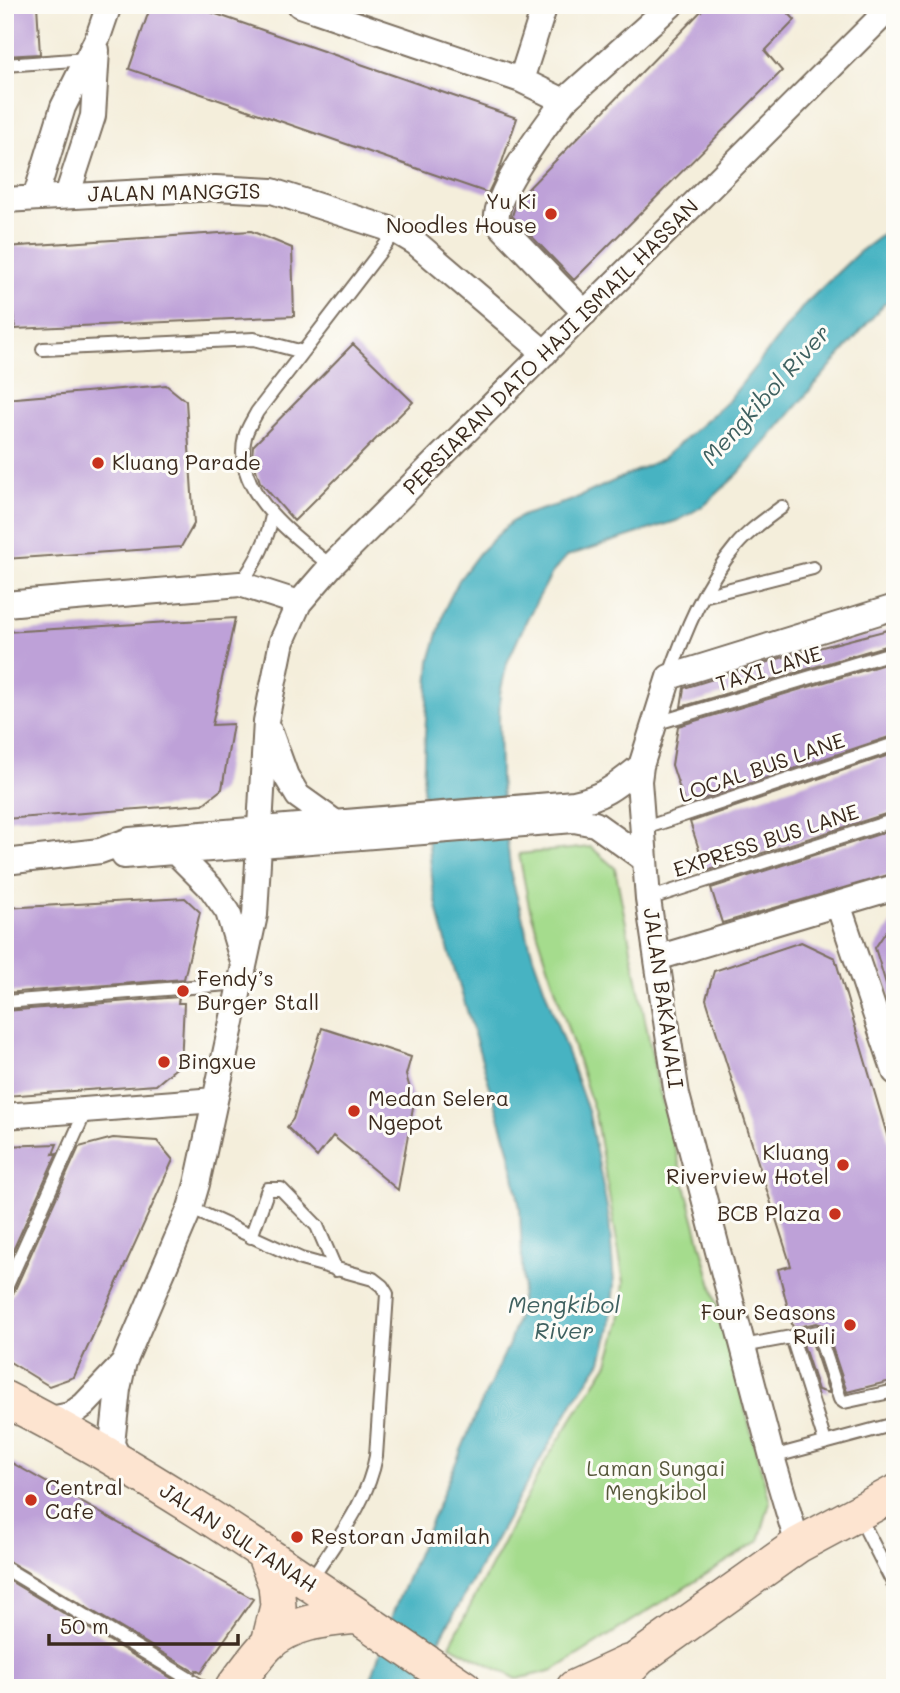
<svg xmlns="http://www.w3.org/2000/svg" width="900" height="1693" viewBox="0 0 900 1693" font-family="Mali,sans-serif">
	<rect width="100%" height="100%" fill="#fdfcf7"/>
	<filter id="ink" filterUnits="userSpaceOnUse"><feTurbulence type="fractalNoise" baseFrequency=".0143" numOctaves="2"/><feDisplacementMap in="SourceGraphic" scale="14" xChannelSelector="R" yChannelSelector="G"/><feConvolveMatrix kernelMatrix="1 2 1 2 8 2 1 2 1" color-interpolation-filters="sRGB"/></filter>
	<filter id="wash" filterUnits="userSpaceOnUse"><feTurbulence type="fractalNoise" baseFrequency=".00686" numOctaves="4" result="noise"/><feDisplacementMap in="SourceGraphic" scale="28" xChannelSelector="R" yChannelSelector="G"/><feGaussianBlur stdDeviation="1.57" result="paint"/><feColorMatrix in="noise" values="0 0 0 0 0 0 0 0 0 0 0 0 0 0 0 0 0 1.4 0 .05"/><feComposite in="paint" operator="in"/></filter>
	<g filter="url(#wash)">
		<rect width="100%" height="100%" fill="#f4eedb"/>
		<!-- green -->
		<path fill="#a5dc8d" stroke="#708356" stroke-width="2" d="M591,847L615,868L658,1085L770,1502L759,1541L554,1670L517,1679L450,1645L546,1460L608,1363L620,1322L624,1282L595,1114L529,906L519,854Z"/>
		<!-- water -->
		<path fill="#46b3c2" stroke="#406e70" stroke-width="2" d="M895,225V296L884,304L739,473L706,504L679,520L567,556L552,573L527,619L507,663L500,694L499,720L500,779L511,875L533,956L589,1114L609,1218L614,1284L610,1328L601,1361L574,1401L527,1483L439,1641L419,1688H368L394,1610L475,1417L509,1344L518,1315L523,1285L520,1209L510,1153L442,928L433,887L423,788L425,734L430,661L446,606L459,580L480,552L511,522L524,515L570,501L662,459L728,401L805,304L858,253Z"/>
		<g id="blocks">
			<!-- building -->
			<path fill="#bea1d8" d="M5,5H37L40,54L5,56Z
				M151,5H190L517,118L500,168L488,193L129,69Z
				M707,5H781L795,20L765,51L782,71L574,280L512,216L517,200Z
				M251,231L292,248L294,316L15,329L5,247Z
				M353,344L413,402L294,521L260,482L252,457L253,446Z
				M166,385L186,401L194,524L181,547L5,559V399Z
				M235,618L212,725L233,724L222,789L203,804L5,819V632Z
				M895,628V643L681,707L684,688L784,657Z
				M895,661V735L685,805L672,765L678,726Z
				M895,753V811L706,871L690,822Z
				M895,829V873L722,923L711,888Z
				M185,898L200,912L184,979L5,993V908Z
				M895,918V996L890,997L875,948Z
				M801,942L835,958L895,1162V1380L847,1392L825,1326L817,1323L793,1328L778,1269L791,1266L706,999L714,971Z
				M179,997L178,1003H184L181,1064L156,1085L5,1096V1011Z
				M322,1028L411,1057L406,1075L414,1102L398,1190L333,1136L317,1157L287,1127L293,1119Z
				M113,1138L157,1141L173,1160L74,1377L49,1386L5,1359V1299L13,1294L79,1147Z
				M57,1144L53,1154L57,1153L5,1268V1146Z
				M812,1342L829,1393L818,1390L803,1344Z
				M5,1459L253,1599L201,1673L196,1670L195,1672L5,1559Z
				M5,1578L186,1687L185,1688H13L5,1683Z"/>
		</g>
	</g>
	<g filter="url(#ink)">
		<use href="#blocks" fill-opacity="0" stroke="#7c6f60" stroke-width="2"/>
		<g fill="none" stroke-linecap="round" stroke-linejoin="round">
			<!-- lane casing -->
			<g stroke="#7c6f60" stroke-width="16">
				<path id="lane" d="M5,65L87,59
					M43,349L254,339L303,352
					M331,566C296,537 231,492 245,437C247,428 253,420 257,412L396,231
					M240,584C256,563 267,542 272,516
					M703,596L813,568
					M669,677C685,631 704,584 736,546C748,531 766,519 782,507
					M654,724L895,652
					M642,829L895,744
					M648,899L895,820
					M5,1002L241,983
					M190,1208L301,1259L373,1279L382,1286L387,1294L376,1456C368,1503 334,1543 309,1583
					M251,1237L268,1189H281L317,1226L336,1270
					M5,1290L86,1110
					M792,1337L825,1442
					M743,1346L818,1332L840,1399L844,1402L895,1391
					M772,1457L895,1424
					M859,1516L895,1587
					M5,1568L204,1688"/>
			</g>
			<!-- street casing -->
			<g stroke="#7c6f60" stroke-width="28">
				<path id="street" d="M300,5L521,80L564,101L671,5
					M521,80L545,5
					M564,101C547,125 492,194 497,222L585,313
					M67,196L93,116L97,50
					M35,198L63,107L98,37L109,5
					M5,200L215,188L272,191L396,231L416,243L545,353
					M5,604L240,584L299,603
					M270,732L286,776L298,796L333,821
					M176,853L211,888L228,912L243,962
					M124,856L574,820L595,824L644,859
					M5,862L100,851L130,840L574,803C604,797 617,785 641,766
					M838,904L895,1072
					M657,958L895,887
					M5,1116L215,1100
					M46,1420L70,1415L84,1405L122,1365
					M122,1464L112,1444L118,1389L124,1362L190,1208L197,1184L255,915L266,721L282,641L299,603L331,566L893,5
					M798,1545L772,1457L677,1095L648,899L639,781L641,766L669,677L895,607"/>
			</g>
			<!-- secondary casing -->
			<g stroke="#7c6f60" stroke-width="38">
				<path id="secondary" d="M5,1399C167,1481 314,1587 464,1688
					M263,1551L276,1584L278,1606L269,1643
					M233,1688C244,1674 255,1657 268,1644C291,1622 327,1619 357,1616
					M574,1688L628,1663
					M610,1688L639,1658L798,1545L895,1493"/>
			</g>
			<!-- lane -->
			<use href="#lane" stroke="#fff" stroke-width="12"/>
			<!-- street -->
			<use href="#street" stroke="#fff" stroke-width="24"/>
			<!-- secondary -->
			<use href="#secondary" stroke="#fde4d0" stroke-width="35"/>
		</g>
	</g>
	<!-- markers -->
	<g fill="#c8321e" stroke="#fdfcf7" stroke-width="2.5">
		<circle cx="551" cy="214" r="7"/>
		<circle cx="98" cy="463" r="7"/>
		<circle cx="183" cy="991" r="7"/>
		<circle cx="164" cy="1062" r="7"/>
		<circle cx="354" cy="1111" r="7"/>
		<circle cx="843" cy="1165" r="7"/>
		<circle cx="835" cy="1214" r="7"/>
		<circle cx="850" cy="1325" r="7"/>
		<circle cx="31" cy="1500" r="7"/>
		<circle cx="297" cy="1537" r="7"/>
	</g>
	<g text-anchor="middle" stroke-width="6" stroke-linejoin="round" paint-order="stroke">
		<!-- street labels -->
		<g font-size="21" fill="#3b2a1e" stroke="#fdfcf7">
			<text transform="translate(174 193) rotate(-1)" y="7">JALAN MANGGIS</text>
			<text transform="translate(551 347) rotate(-45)" y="7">PERSIARAN DATO HAJI ISMAIL HASSAN</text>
			<text transform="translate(769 669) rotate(-17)" y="7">TAXI LANE</text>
			<text transform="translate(762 768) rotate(-19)" y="7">LOCAL BUS LANE</text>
			<text transform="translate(766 841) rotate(-18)" y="7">EXPRESS BUS LANE</text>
			<text transform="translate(663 998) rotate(82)" y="7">JALAN BAKAWALI</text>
			<text transform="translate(238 1538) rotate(33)" y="7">JALAN SULTANAH</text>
		</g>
		<!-- poi labels -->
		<g font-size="21" fill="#3b2a1e" stroke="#fdfcf7" text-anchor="start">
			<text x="537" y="209" text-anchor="end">Yu Ki<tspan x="537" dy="24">Noodles House</tspan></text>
			<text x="112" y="470">Kluang Parade</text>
			<text x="197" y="986">Fendy’s<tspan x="197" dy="24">Burger Stall</tspan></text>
			<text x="178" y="1069">Bingxue</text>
			<text x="368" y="1106">Medan Selera<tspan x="368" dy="24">Ngepot</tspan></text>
			<text x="829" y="1160" text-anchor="end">Kluang<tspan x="829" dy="24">Riverview Hotel</tspan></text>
			<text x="821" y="1221" text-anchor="end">BCB Plaza</text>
			<text x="836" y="1320" text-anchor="end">Four Seasons<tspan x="836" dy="24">Ruili</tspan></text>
			<text x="45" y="1495">Central<tspan x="45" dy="24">Cafe</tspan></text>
			<text x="311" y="1544">Restoran Jamilah</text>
		</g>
		<!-- park labels -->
		<g font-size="21" fill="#56563a" stroke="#fdfcf7">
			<text x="656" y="1476">Laman Sungai<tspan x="656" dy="24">Mengkibol</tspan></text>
		</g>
		<!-- water labels -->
		<g font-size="23" font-style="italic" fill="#3f6160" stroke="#fdfcf7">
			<text transform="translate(766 395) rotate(-48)" y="8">Mengkibol River</text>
			<text x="564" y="1313">Mengkibol<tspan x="564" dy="26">River</tspan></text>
		</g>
	</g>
	<!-- margin -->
	<rect width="900" height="1693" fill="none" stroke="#fdfcf7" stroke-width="28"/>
	<!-- scale -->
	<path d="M49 1634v10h189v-10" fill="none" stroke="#3b2a1e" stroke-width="3.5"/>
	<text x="60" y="1634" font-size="21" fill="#3b2a1e" stroke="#fdfcf7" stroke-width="5" paint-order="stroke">50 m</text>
</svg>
